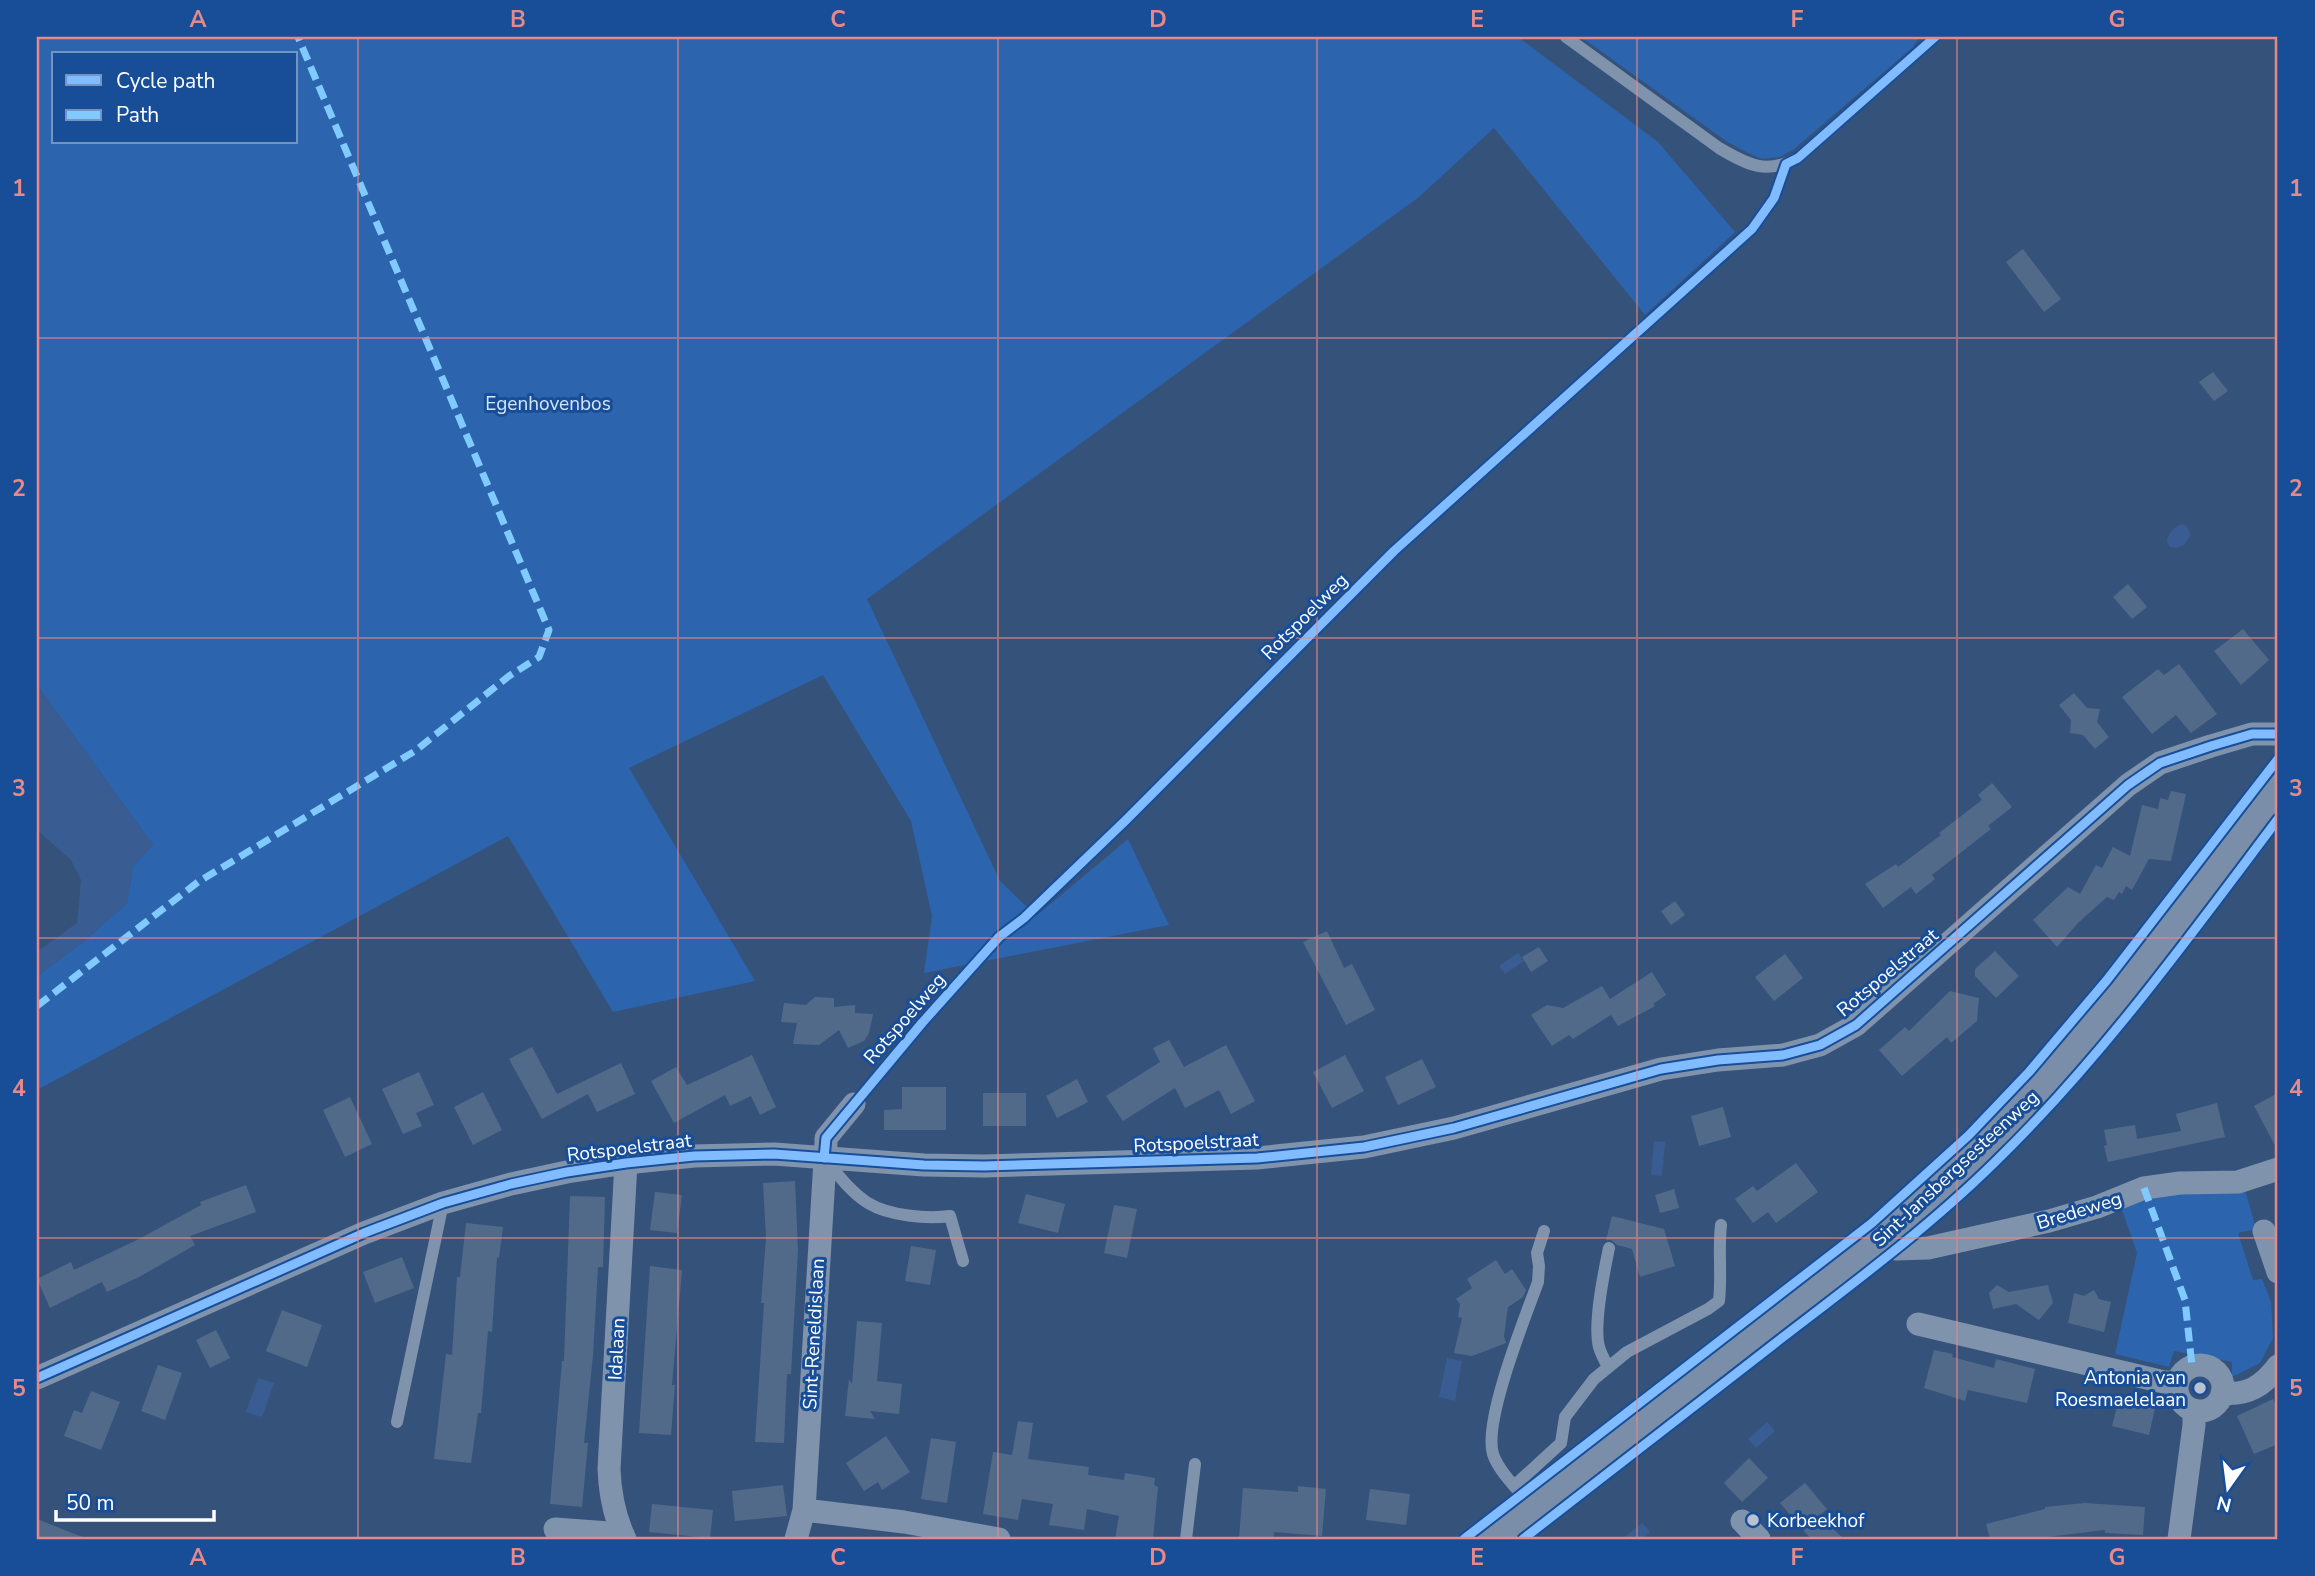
<svg xmlns="http://www.w3.org/2000/svg" width="2315" height="1576" viewBox="0 0 2315 1576" font-family="'Nunito Sans',sans-serif">
	<rect width="100%" height="100%" fill="#35527b"/>
	<!-- green -->
	<path fill="#2d64ae" fill-rule="evenodd" d="M37,37H1518L1658,142L1735,232L1645,315L1494,128L1419,197L867,599L1000,881L1036,916L1128,839L1169,925L924,973L932,916L911,821L823,675L629,768L755,981L613,1012L508,836L37,1090V976L83,942L127,903L133,866L153,845L37,685ZM54,54H296V142H54Z
		M1581,37H1919L1913,47L1794,149L1780,157L1762,159L1746,152L1726,141Z
		M2244,1186L2256,1229L2238,1233L2253,1280L2262,1279L2271,1302L2273,1338L2260,1363L2232,1377V1362L2174,1351L2169,1367L2115,1354L2137,1253L2121,1207L2179,1191Z"/>
	<!-- water -->
	<path fill="#395d93" d="M2182,524L2187,526L2191,535L2184,545L2177,548L2170,547L2167,542C2168,533 2174,527 2182,524Z
		M37,685L153,845L133,866L127,903L83,942L37,976V952L77,923L81,880L71,860L37,830Z
		M1518,953L1524,961L1505,974L1499,966Z
		M1654,1141L1665,1142L1662,1176L1651,1175Z
		M1447,1358L1462,1361L1455,1401L1439,1397Z
		M258,1378L274,1383L262,1417L246,1412Z
		M1767,1422L1775,1431L1756,1448L1748,1439Z
		M1642,1523L1650,1532L1642,1539H1622Z"/>
	<!-- building -->
	<path fill="#526a8a" d="M2023,249L2061,299L2044,312L2006,262Z
		M2213,372L2228,391L2214,401L2199,382Z
		M2128,584L2147,607L2132,619L2113,597Z
		M2243,629L2269,660L2241,685L2214,651Z
		M2179,664L2217,714L2191,733L2176,715L2152,734L2122,697L2158,669L2164,675Z
		M2074,693L2087,708L2100,709L2097,722L2109,737L2095,749L2083,735L2070,733L2071,720L2059,705Z
		M1992,783L2012,807L1988,826L1991,829L1932,875L1935,879L1916,894L1911,887L1883,908L1865,884L1896,864L1898,867L1941,835L1939,833L1982,800L1978,795Z
		M2171,791L2186,794L2171,861L2149,859L2132,890L2126,886L2122,894L2119,892L2114,900L2107,897L2078,923L2057,947L2033,920L2068,887L2080,894L2096,865L2102,868L2113,847L2130,856L2142,805L2158,809L2160,798L2168,800Z
		M1675,901L1685,915L1671,925L1661,911Z
		M1327,931L1344,968L1352,964L1375,1010L1346,1025L1303,942Z
		M1539,947L1548,961L1531,972L1522,957Z
		M1995,951L2019,976L1996,998L1975,976V969Z
		M1785,954L1803,978L1774,1001L1755,977Z
		M1652,972L1666,995L1653,1004L1655,1006L1618,1026L1611,1015L1573,1039L1569,1035L1552,1046L1531,1015L1547,1005L1563,1008L1602,986L1610,999Z
		M1950,991L1979,998L1977,1021L1951,1043L1947,1037L1902,1076L1879,1050L1905,1027L1909,1031Z
		M815,997L834,998V1007L855,1005V1013L873,1014L869,1033L864,1041L848,1048L839,1030L819,1045L793,1044L797,1023L781,1022L784,1003L806,1005Z
		M1169,1040L1184,1067L1226,1045L1255,1101L1231,1114L1219,1090L1185,1108L1175,1088L1123,1121L1106,1096L1160,1062L1153,1048Z
		M532,1047L557,1094L621,1063L635,1094L597,1112L588,1094L542,1119L509,1059Z
		M752,1055L776,1107L760,1115L751,1096L730,1106L725,1095L674,1123L651,1081L676,1067L687,1085Z
		M1345,1055L1364,1091L1332,1108L1313,1072Z
		M1422,1059L1436,1087L1398,1105L1385,1077Z
		M419,1072L434,1105L416,1113L422,1126L403,1134L382,1089Z
		M1077,1079L1088,1102L1057,1118L1046,1096Z
		M902,1087H946V1130H884V1110L902,1109Z
		M483,1092L502,1130L473,1145L454,1107Z
		M983,1093H1026V1126H983Z
		M2278,1093V1151L2254,1106Z
		M350,1097L372,1144L345,1157L323,1110Z
		M2217,1103L2225,1137L2108,1162L2104,1146L2107,1145L2104,1130L2135,1125L2137,1139L2181,1131L2176,1114Z
		M1723,1107L1731,1137L1699,1146L1691,1116Z
		M1796,1163L1818,1192L1776,1223L1768,1212L1753,1223L1735,1199L1753,1186L1757,1191Z
		M795,1181L798,1250L791,1374H787L784,1443L755,1442L764,1303H761L766,1238L763,1183Z
		M246,1185L256,1212L190,1236L195,1245L139,1277L107,1292L102,1282L50,1308L37,1279L71,1262L74,1270L139,1239L201,1205L200,1202Z
		M1674,1189L1679,1208L1660,1213L1655,1195Z
		M655,1192L682,1195L677,1233L650,1230Z
		M1026,1194L1065,1204L1058,1233L1018,1223Z
		M570,1196L605,1197L603,1267H598L593,1355L584,1443H588L582,1507L550,1504L562,1361H564Z
		M1114,1205L1137,1209L1127,1258L1104,1253Z
		M1612,1216L1664,1229L1675,1266L1640,1277L1632,1249L1617,1245L1611,1240H1606Z
		M466,1223L503,1227L499,1258L497,1257L492,1332L488,1331L481,1413H478L471,1463L434,1459L446,1354L452,1355L457,1277H460Z
		M911,1246L936,1250L930,1285L905,1281Z
		M402,1257L414,1288L375,1303L363,1272Z
		M1496,1260L1505,1274L1512,1269L1526,1290L1523,1297L1508,1307L1504,1336L1506,1343L1472,1356L1454,1353L1462,1318L1458,1317L1460,1304L1456,1299L1472,1288L1467,1279Z
		M650,1266L682,1270L672,1385H675L671,1435L639,1433Z
		M1997,1285L2009,1292L2048,1285L2053,1303L2039,1320L2016,1304L1993,1309L1989,1293Z
		M2094,1290L2099,1299L2111,1302L2104,1332L2068,1323L2074,1293L2084,1296Z
		M282,1310L322,1325L307,1367L266,1351Z
		M857,1321L882,1323L877,1381L902,1384L899,1414L870,1411L875,1419L845,1416L849,1379L852,1384Z
		M216,1330L230,1358L210,1368L196,1340Z
		M1934,1350L1953,1354L1952,1357L1994,1368L1996,1359L2035,1369L2027,1403L1968,1390L1965,1401L1924,1388Z
		M158,1365L182,1373L165,1420L141,1411Z
		M91,1391L120,1402L101,1450L64,1436L74,1410L82,1413Z
		M2120,1395L2156,1404L2149,1435L2112,1426Z
		M2273,1399L2278,1410V1444L2254,1454L2237,1416Z
		M1018,1421L1033,1423L1028,1459L1089,1467L1088,1475L1124,1480L1125,1473L1155,1478L1154,1485L1158,1487L1153,1539H1115L1119,1516L1087,1509L1084,1530L1049,1525L1053,1504L1022,1499L1018,1520L983,1514L993,1452L1012,1455Z
		M886,1436L910,1472L882,1490L878,1482L864,1491L846,1463Z
		M931,1438L956,1442L947,1503L921,1499Z
		M1749,1458L1768,1478L1742,1502L1724,1483Z
		M1805,1483L1827,1509L1819,1516L1844,1539H1811L1780,1503Z
		M783,1485L787,1516L735,1521L732,1491Z
		M1298,1486L1326,1489L1322,1536L1274,1532L1273,1539L1239,1538L1243,1488L1298,1492Z
		M1370,1489L1410,1494L1406,1525L1366,1520Z
		M2085,1503L2145,1507L2143,1535L2105,1533V1530L2029,1539H1990L1986,1524L2045,1509V1507Z
		M652,1504L713,1510L710,1538L649,1532Z
		M37,1519L85,1538V1539H37Z"/>
	<g fill="none" stroke-linecap="round" stroke-linejoin="round">
		<!-- service -->
		<path stroke="#8093ad" stroke-width="12" d="M1566,37L1719,148C1748,165 1766,175 1798,158L1935,37
			M825,1159C838,1175 851,1192 868,1203C889,1216 927,1219 950,1216L963,1261
			M1608,1367C1605,1361 1601,1354 1599,1347C1593,1324 1604,1272 1609,1248
			M397,1422L443,1203
			M1515,1485L1561,1443L1565,1417L1594,1379L1627,1352L1708,1309L1719,1301C1722,1275 1718,1250 1721,1225
			M1532,1506C1521,1493 1498,1471 1493,1454C1483,1421 1525,1318 1538,1282L1539,1266L1537,1253L1544,1231
			M1186,1539L1195,1464"/>
		<!-- minor -->
		<path stroke="#8093ad" stroke-width="23" d="M2264,1231L2278,1272
			M1884,1236L1896,1249L1928,1248L2049,1221L2097,1207L2144,1188L2180,1183L2238,1182L2278,1169
			M1918,1324L2164,1382H2178
			M2177 1388a23 23 0 1 1 46 0a23 23 0 1 1-46 0Z
			M37,1378L364,1233L443,1203L511,1184L567,1172L626,1163L694,1156L774,1154L924,1165L984,1166L1257,1158L1364,1147L1454,1128L1661,1069L1718,1060L1783,1055L1820,1045L1856,1025L2128,785L2160,763L2211,746L2252,734H2278
			M2222,1393C2247,1396 2263,1386 2278,1366
			M804,1510L904,1522L999,1539
			M1742,1521L1759,1539
			M555,1529L623,1534
			M625,1539C614,1516 610,1495 609,1469L626,1163
			M796,1539L804,1510L826,1143V1138L854,1104
			M2179,1539L2194,1425V1410"/>
		<!-- secondary -->
		<path stroke="#7b8ea9" stroke-width="33" d="M1494,1539L1884,1236L1981,1148L2044,1085L2123,992L2278,789"/>
		<!-- quiet -->
		<path stroke="#80caff" stroke-width="7" stroke-dasharray="14 7" stroke-linecap="butt" d="M37,1006L198,882L415,751L509,676L539,657L549,630L298,37
			M2144,1188L2185,1300L2192,1366"/>
		<!-- cycleway casing -->
		<g stroke="#184e98" stroke-width="13">
			<path id="cycleway" d="M824,1158L826,1138L922,1023L999,937L1024,918L1126,820L1394,551L1752,229L1774,198L1786,164L1798,158L1935,37
				M37,1378L364,1233L443,1203L511,1184L567,1172L626,1163L694,1156L774,1154L924,1165L984,1166L1257,1158L1364,1147L1454,1128L1661,1069L1718,1060L1783,1055L1820,1045L1856,1025L2128,785L2160,763L2211,746L2252,734H2278
				M1464,1539L1872,1223L1969,1135L2029,1072L2107,980L2278,759
				M1523,1539C1608,1473 1693,1407 1778,1341C1852,1284 1928,1228 1995,1162C2101,1059 2189,937 2278,819"/>
		</g>
		<!-- cycleway -->
		<use href="#cycleway" stroke="#80bcff" stroke-width="9"/>
	</g>
	<!-- grid -->
	<path fill="none" stroke="#e88989" stroke-width="2" stroke-opacity="0.55" d="M358,37V1539M678,37V1539M998,37V1539M1317,37V1539M1637,37V1539M1957,37V1539M37,338H2278M37,638H2278M37,938H2278M37,1238H2278"/>
	<!-- markers -->
	<g fill="#b8c2d1" stroke="#184e98" stroke-width="2.5">
		<circle cx="2200" cy="1388" r="7"/>
		<circle cx="1753" cy="1520" r="7"/>
	</g>
	<g text-anchor="middle" stroke-width="6" stroke-linejoin="round" paint-order="stroke">
		<!-- park labels -->
		<g font-size="19" fill="#d4e5fc" stroke="#184e98">
			<text x="548" y="410">Egenhovenbos</text>
		</g>
		<!-- street labels -->
		<g font-size="19" fill="#fff" stroke="#184e98">
			<text transform="translate(1304 616) rotate(-45)" y="7">Rotspoelweg</text>
			<text transform="translate(1887 972) rotate(-40)" y="7">Rotspoelstraat</text>
			<text transform="translate(904 1018) rotate(-49)" y="7">Rotspoelweg</text>
			<text transform="translate(1196 1142) rotate(-3)" y="7">Rotspoelstraat</text>
			<text transform="translate(629 1147) rotate(-7)" y="7">Rotspoelstraat</text>
			<text transform="translate(1955 1168) rotate(-43)" y="7">Sint-Jansbergsesteenweg</text>
			<text transform="translate(2079 1210) rotate(-17)" y="7">Bredeweg</text>
			<text transform="translate(813 1334) rotate(-87)" y="7">Sint-Reneldislaan</text>
			<text transform="translate(616 1349) rotate(-87)" y="7">Idalaan</text>
		</g>
		<!-- poi labels -->
		<g font-size="19" fill="#fff" stroke="#184e98" text-anchor="end">
			<text x="2186" y="1384">Antonia van<tspan x="2186" dy="22">Roesmaelelaan</tspan></text>
			<text x="1767" y="1527" text-anchor="start">Korbeekhof</text>
		</g>
	</g>
	<!-- border -->
	<rect width="2315" height="1576" fill="none" stroke="#184e98" stroke-width="77"/>
	<!-- legend -->
	<rect x="52" y="52" width="245" height="91" fill="#184e98" stroke="#7495c1" stroke-width="2"/>
	<rect x="66" y="75" width="35" height="10" fill="#80bcff" stroke="#7495c1" stroke-width="2"/>
	<text x="116" y="88" font-size="21" fill="#ffffff">Cycle path</text>
	<rect x="66" y="110" width="35" height="10" fill="#80caff" stroke="#7495c1" stroke-width="2"/>
	<text x="116" y="122" font-size="21" fill="#ffffff">Path</text>
	<!-- north arrow -->
	<g transform="translate(2228 1488) rotate(194)" stroke="#184e98" stroke-width="5" paint-order="stroke">
	<path d="M0-5L12 26L0 18L-12 26Z" fill="#ffffff"/>
	<text y="-10" font-size="19" font-weight="bold" text-anchor="middle" fill="#ffffff">N</text>
	</g>
	<!-- scale -->
	<path d="M56 1510v10h158v-10" fill="none" stroke="#ffffff" stroke-width="3.5"/>
	<text x="66" y="1510" font-size="21" fill="#ffffff" stroke="#184e98" stroke-width="5" paint-order="stroke">50 m</text>
	<rect x="38" y="38" width="2238" height="1500" fill="none" stroke="#e88989" stroke-width="2.5"/>
	<g font-size="23" text-anchor="middle" font-weight="bold" fill="#e88989">
		<text x="198" y="27">A</text>
		<text x="518" y="27">B</text>
		<text x="838" y="27">C</text>
		<text x="1158" y="27">D</text>
		<text x="1477" y="27">E</text>
		<text x="1797" y="27">F</text>
		<text x="2117" y="27">G</text>
		<text x="19" y="196">1</text>
		<text x="2296" y="196">1</text>
		<text x="19" y="496">2</text>
		<text x="2296" y="496">2</text>
		<text x="19" y="796">3</text>
		<text x="2296" y="796">3</text>
		<text x="19" y="1096">4</text>
		<text x="2296" y="1096">4</text>
		<text x="19" y="1396">5</text>
		<text x="2296" y="1396">5</text>
		<text x="198" y="1565">A</text>
		<text x="518" y="1565">B</text>
		<text x="838" y="1565">C</text>
		<text x="1158" y="1565">D</text>
		<text x="1477" y="1565">E</text>
		<text x="1797" y="1565">F</text>
		<text x="2117" y="1565">G</text>
	</g>
</svg>
